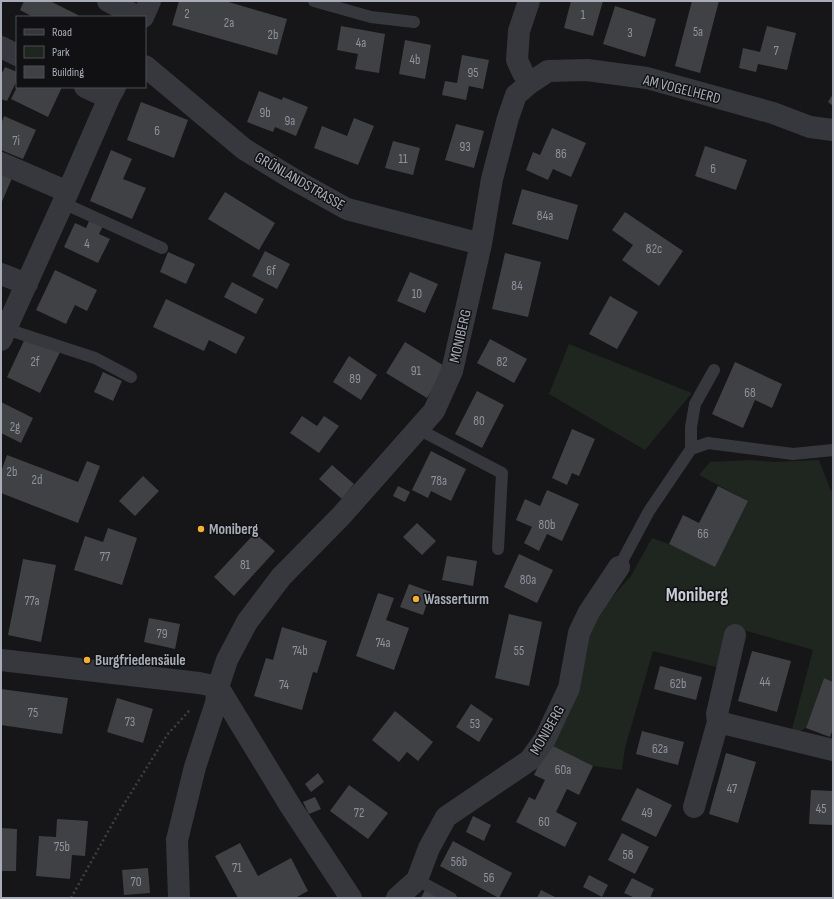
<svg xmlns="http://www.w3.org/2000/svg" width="834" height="899" viewBox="0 0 834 899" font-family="'Sofia Sans Condensed',sans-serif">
	<rect width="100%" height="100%" fill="#161618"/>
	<!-- green -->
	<path fill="#1e261f" d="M569,344L692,393L645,450L549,394Z
		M749,460L773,462L819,460L831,491H833V682L824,678L806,728L798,732L792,729L813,650L733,627L720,668L653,651L625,748L622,770L593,766L549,744L587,639L598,613L631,576L652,538L669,544L715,566L748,501L699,475L710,462Z"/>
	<!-- building -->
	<path fill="#404145" d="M24,1H50L78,15L77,17H33L20,10Z
		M179,1H225L287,19L277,55L172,25Z
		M571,1H603L593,36L564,28Z
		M692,1H719L700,73L675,66Z
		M615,6L656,19L645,57L603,44Z
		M341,26L385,34L379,73L355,69L358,54L337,50Z
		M767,26L796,33L787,70L758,64L756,72L739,68L743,48L760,52Z
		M405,40L431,45L425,79L399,74Z
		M462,55L489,60L483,89L469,86L466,100L442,95L445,81L457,83Z
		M5,67L17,72V80L7,101L1,99V75Z
		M17,87H62L48,117L11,99Z
		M259,91L282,100L283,97L308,107L296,136L275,127L273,132L247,122Z
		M833,94V106L828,102Z
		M141,102L188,120L174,158L127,140Z
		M4,116L36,130L23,159L1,150V124Z
		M354,118L374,126L358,165L314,148L322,126L347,136Z
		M456,124L484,131L474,168L445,160Z
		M552,128L586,143L571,177L553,169L548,180L526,170L533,152L540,155Z
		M393,141L420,148L413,175L385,168Z
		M705,146L747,160L736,190L695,176Z
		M111,150L132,159L123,179L146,188L132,219L90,201Z
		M1,173L12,178L1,204Z
		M522,189L578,205L568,240L512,224Z
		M225,192L275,223L259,250L208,219Z
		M625,212L683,251L659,286L622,260L633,245L612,230Z
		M90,219L103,226L99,234L110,239L98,263L64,247L75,223L86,228Z
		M265,251L290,264L277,289L252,276Z
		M168,252L195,264L186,284L160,272Z
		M505,253L541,262L528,317L492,309Z
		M55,270L97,290L87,311L75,305L66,324L36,310Z
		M410,272L438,284L425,313L397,301Z
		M232,282L264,299L256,314L224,297Z
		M610,296L638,312L617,349L589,334Z
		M166,299L245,337L236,354L209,340L204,351L153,327Z
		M29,330L63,346L40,393L7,377Z
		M490,339L527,359L514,383L477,363Z
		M405,342L446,367L427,398L386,373Z
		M349,356L377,375L361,400L333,382Z
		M735,362L782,384L772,408L755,400L743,428L712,414Z
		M103,372L122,381L113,401L94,392Z
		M477,391L504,405L482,448L455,434Z
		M1,402L33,418L21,443L1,433Z
		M302,416L317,426L324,416L339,426L319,453L290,433Z
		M572,429L595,439L579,476L572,473L567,485L552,478Z
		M431,451L466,469L451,501L431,491L428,498L412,490Z
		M7,455L78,482L87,461L100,466L78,523L1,493V472Z
		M332,465L354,484L342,499L319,479Z
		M143,476L159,491L135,516L119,501Z
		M398,486L410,492L405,502L393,496Z
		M718,486L748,501L715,567L669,544L683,515L699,523Z
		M547,490L579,504L562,541L547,534L539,551L524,543L532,527L516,520L525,499L540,506Z
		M417,523L436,541L422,555L403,537Z
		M108,528L137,538L122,585L74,570L85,536L103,542Z
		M255,533L275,551L234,596L214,577Z
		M519,554L553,570L537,603L504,587Z
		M447,556L477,561L473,586L442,580Z
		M23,559L56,565L41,642L8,635Z
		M409,584L431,592L423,615L400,607Z
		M378,593L394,598L386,620L409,628L394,670L356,656Z
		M509,614L542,622L529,686L495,678Z
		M149,618L180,624L175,649L144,642Z
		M282,627L327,641L317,673L313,672L302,710L254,696L266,658L273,660Z
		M752,651L791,661L777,712L738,701Z
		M660,666L702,677L696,700L654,689Z
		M824,678L833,682V729L830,737L806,728Z
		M1,689L68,698L62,734L1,725Z
		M117,698L153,709L143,743L107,732Z
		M471,704L493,719L479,742L456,727Z
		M395,711L433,742L418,761L407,752L399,762L372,740Z
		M642,731L684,742L678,765L636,754Z
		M549,744L593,766L579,795L567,789L556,812L577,823L565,847L516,822L529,797L535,800L545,780L534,775Z
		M726,753L756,762L738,823L709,814Z
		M318,773L324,782L311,792L305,784Z
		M349,785L388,813L368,839L330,811Z
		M637,788L672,805L656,837L621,820Z
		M811,790L833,791V825L809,824Z
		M315,797L321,809L309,814L303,802Z
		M473,816L491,825L484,841L466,832Z
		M57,819L88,821L85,856L72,855L70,879L36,876L39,836L56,837Z
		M1,828L17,829L16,871H1Z
		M622,833L649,847L635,874L608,860Z
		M453,841L512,873L499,898L440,866Z
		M240,843L258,876L291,858L308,891L295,898H238L215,856Z
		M148,868L150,893L124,895L122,870Z
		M589,875L608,885L602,897L583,887Z
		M632,878L654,889L650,898H635L624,893Z
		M425,890L440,898H421Z
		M541,890L557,898H537Z"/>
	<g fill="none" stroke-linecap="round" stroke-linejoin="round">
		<!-- path -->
		<path stroke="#3d3f44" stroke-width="2.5" stroke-dasharray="2 3" stroke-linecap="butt" d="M71,898L119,812L167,735L189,711L192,710"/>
		<!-- lane -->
		<path stroke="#37383d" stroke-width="12" d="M314,1L371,17L414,22
			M63,203L162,248
			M6,329L95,358L131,377
			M418,429L502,473
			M691,449V427L695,404L714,370
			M498,549L502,473
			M619,567L649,511L691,449L708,443L793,454L833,450
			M417,880L451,898"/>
		<!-- street -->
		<path stroke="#37383d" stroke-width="22" d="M108,1L138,17
			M529,1L519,31L517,60L523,73L530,83
			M143,17L150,1
			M1,47L17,55
			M145,66L244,149L293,179L347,209L481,244
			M85,87L109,98
			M1,163L68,192
			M1,274L27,284
			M1,340L63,203L109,98L115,87
			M735,635L717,714L718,722L833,750
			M1,660L199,683L218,687L291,807L351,898
			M694,807L718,722
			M179,898L177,840L195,767L216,703L218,687L227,660L247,622L281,577L341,516L434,411L452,371L481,244L492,179L508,118L516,95L530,83L548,71L587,70L647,78L773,113L810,127L833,130
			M397,898L417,880L429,848L446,817L530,760L545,739L569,688L579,633L589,612L619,567"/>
	</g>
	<!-- markers -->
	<g fill="#f2b134" stroke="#111113" stroke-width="1.5">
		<circle cx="201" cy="529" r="4"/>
		<circle cx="416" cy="599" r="4"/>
		<circle cx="87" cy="660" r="4"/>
	</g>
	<g text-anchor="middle" stroke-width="3" stroke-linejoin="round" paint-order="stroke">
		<!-- number labels -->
		<g font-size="13" fill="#8e929b">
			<text x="187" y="18">2</text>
			<text x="583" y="19">1</text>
			<text x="229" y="27">2a</text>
			<text x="698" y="36">5a</text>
			<text x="630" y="37">3</text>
			<text x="273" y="39">2b</text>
			<text x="361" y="47">4a</text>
			<text x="776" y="55">7</text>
			<text x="415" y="64">4b</text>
			<text x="473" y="77">95</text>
			<text x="265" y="117">9b</text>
			<text x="290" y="125">9a</text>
			<text x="157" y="135">6</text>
			<text x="16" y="145">7i</text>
			<text x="465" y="151">93</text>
			<text x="561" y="158">86</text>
			<text x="403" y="163">11</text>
			<text x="713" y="173">6</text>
			<text x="545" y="220">84a</text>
			<text x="87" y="248">4</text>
			<text x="654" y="253">82c</text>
			<text x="271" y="275">6f</text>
			<text x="517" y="290">84</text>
			<text x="417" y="298">10</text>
			<text x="35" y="366">2f</text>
			<text x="502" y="366">82</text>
			<text x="416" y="375">91</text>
			<text x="355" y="383">89</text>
			<text x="750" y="397">68</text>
			<text x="479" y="425">80</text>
			<text x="15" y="431">2g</text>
			<text x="12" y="476">2b</text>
			<text x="37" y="484">2d</text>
			<text x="439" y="485">78a</text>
			<text x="547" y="529">80b</text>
			<text x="703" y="538">66</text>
			<text x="105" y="561">77</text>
			<text x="245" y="569">81</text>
			<text x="528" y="584">80a</text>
			<text x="32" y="605">77a</text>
			<text x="162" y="638">79</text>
			<text x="383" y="647">74a</text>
			<text x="300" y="655">74b</text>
			<text x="519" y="655">55</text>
			<text x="765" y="686">44</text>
			<text x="678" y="688">62b</text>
			<text x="284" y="689">74</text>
			<text x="33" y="717">75</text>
			<text x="130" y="726">73</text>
			<text x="475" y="728">53</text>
			<text x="660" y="753">62a</text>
			<text x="563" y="774">60a</text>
			<text x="732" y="793">47</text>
			<text x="821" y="813">45</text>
			<text x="359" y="817">72</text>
			<text x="647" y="817">49</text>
			<text x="544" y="826">60</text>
			<text x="62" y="851">75b</text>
			<text x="628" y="859">58</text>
			<text x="459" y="866">56b</text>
			<text x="237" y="872">71</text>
			<text x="489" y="882">56</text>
			<text x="136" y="886">70</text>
		</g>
		<!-- street labels -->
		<g font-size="15" fill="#a8adb8" stroke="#111113">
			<text transform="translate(682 89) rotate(14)" y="5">AM VOGELHERD</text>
			<text transform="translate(300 181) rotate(30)" y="5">GRÜNLANDSTRASSE</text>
			<text transform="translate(460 336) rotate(-77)" y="5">MONIBERG</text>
			<text transform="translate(547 730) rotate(-60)" y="5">MONIBERG</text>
		</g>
		<!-- poi labels -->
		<g font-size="15" font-weight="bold" fill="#a8adb8" stroke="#111113" text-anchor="start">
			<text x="209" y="534">Moniberg</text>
			<text x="424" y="604">Wasserturm</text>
			<text x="95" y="665">Burgfriedensäule</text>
		</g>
		<!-- district labels -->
		<g font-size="19" font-weight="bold" fill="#c9ccd4" stroke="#111113">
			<text x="697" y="601">Moniberg</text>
		</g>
	</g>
	<!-- border -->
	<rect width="834" height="899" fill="none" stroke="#a8adb8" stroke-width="4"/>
	<!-- legend -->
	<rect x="16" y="16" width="130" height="72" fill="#111113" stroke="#4d4f55"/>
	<rect x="24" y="29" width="20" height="6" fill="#37383d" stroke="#4d4f55"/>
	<text x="52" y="36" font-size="12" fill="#a8adb8">Road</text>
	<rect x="24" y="46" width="20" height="12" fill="#1e261f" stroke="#4d4f55"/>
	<text x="52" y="56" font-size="12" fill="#a8adb8">Park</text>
	<rect x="24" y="66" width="20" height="12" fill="#404145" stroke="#4d4f55"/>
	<text x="52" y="76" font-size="12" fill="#a8adb8">Building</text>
</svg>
